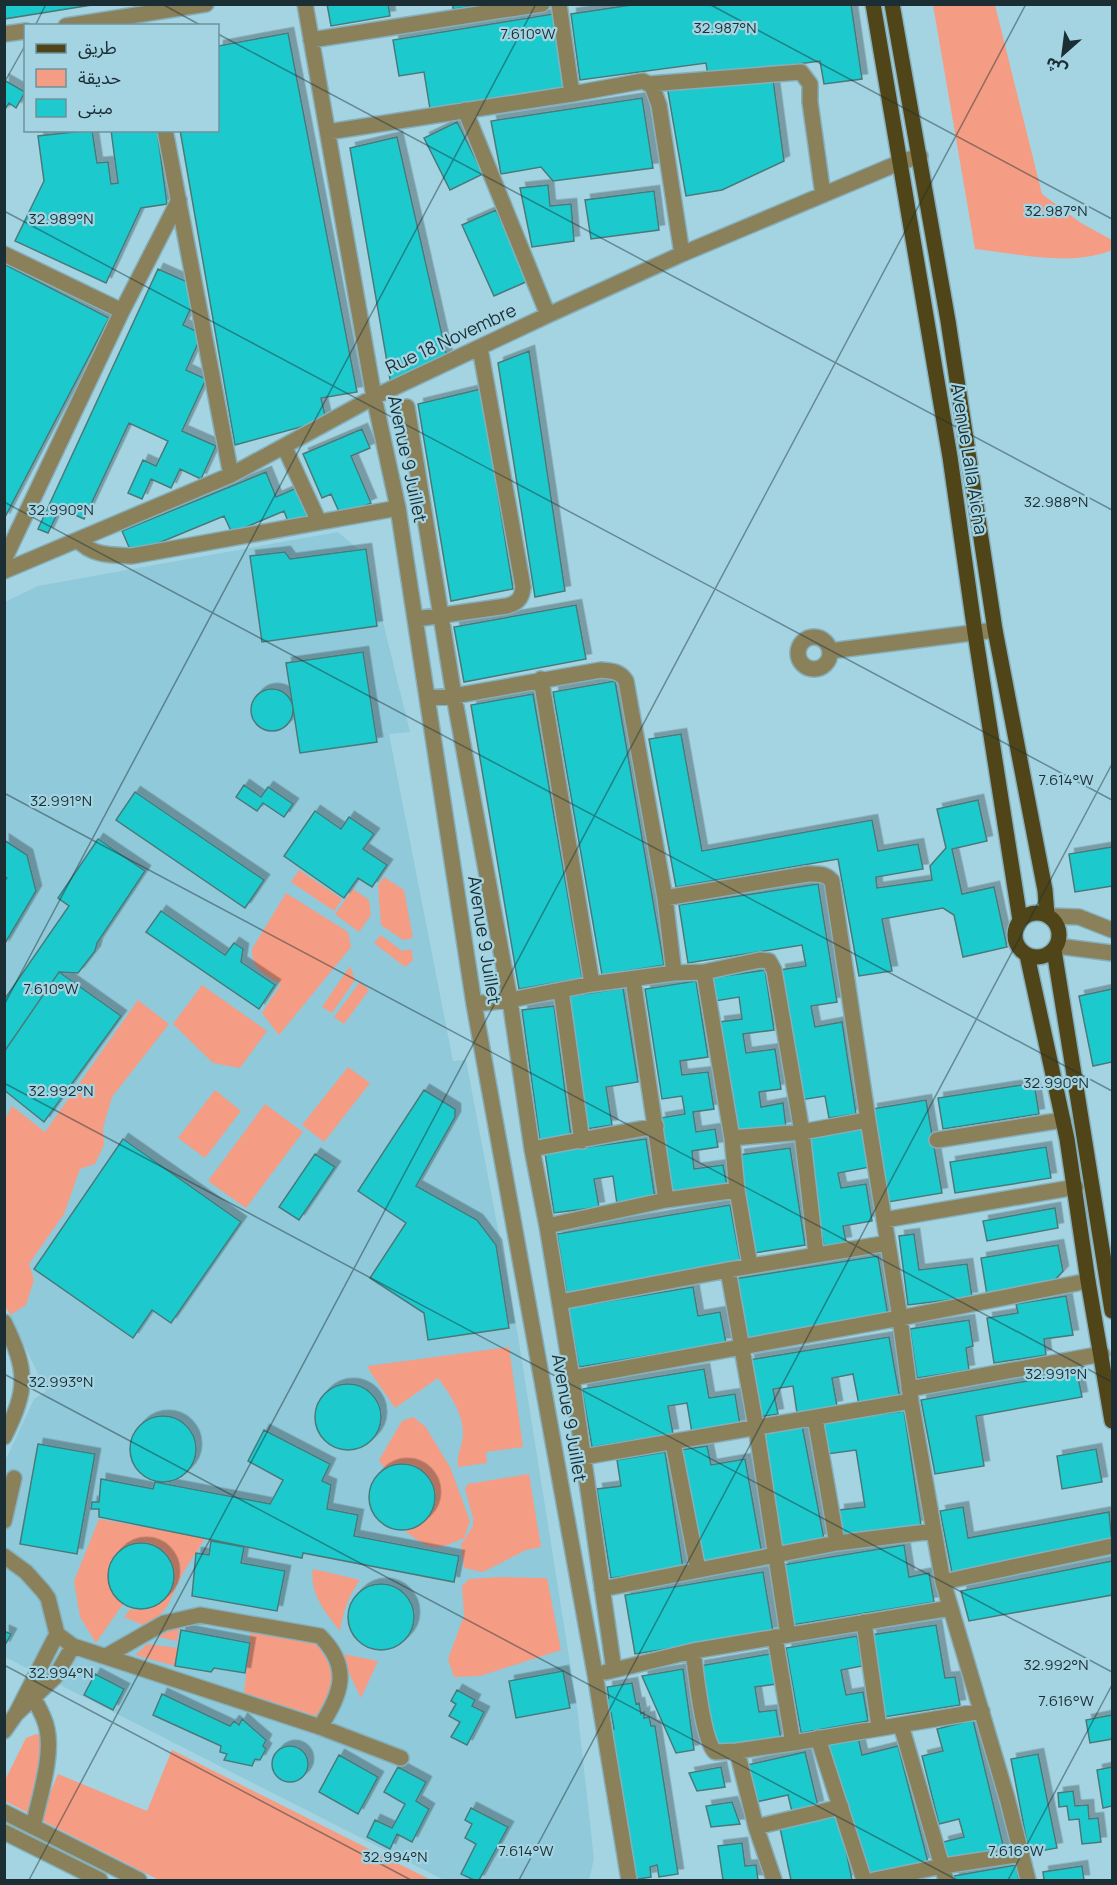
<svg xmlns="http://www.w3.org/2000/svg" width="1117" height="1885" viewBox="0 0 1117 1885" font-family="Manrope,'Noto Sans Arabic',sans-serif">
	<defs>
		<filter id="shadow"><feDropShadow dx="5.5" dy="-5.5" stdDeviation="0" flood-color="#0004"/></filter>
	</defs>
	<rect width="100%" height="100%" fill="#a4d4e2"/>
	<!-- built -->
	<path fill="#90c9d9" d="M338,532L367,557L410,732L389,734L453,1061L466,1060L517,1330L577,1707L594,1859L589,1880H444L5,1657V1461L34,1399L46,1391L5,1304V602L38,586Z"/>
	<!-- green -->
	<path fill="#f49d84" d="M933,5H995L1042,194L1081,223L1112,240V250C1071,267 1019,254 975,249Z
		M299,870L342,899L334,911L291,882Z
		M384,877L404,890L413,938L403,940L381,925L378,885Z
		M353,889L369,900L371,915L359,932L335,914Z
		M286,893L348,932L351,947L279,1035L262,1013L281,984C266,974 251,970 252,949Z
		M381,935L402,951L411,949L413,960L405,967L374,943Z
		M350,966L355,980L332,1013L322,1007Z
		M360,982L369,990L344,1024L334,1017Z
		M202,985L267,1031L240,1068L213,1063L173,1024Z
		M138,1000L169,1024L112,1097L103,1128L104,1145L95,1164L80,1169L64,1214L29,1264L34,1280L26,1305L10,1315L4,1304L5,1119L12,1106L45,1132Z
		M348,1067L370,1083L324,1142L302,1125Z
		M215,1090L241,1111L205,1158L178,1138Z
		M265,1104L303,1132L246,1208L208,1181Z
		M509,1347L523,1447L486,1452L487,1463L458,1467C456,1455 463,1445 463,1434C463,1412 450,1395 438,1378L395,1408L369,1370L368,1366Z
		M413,1417L425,1426L450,1467L470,1521L464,1538C436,1551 429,1550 405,1531C457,1519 437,1450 385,1469L379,1460L402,1421Z
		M529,1474L541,1547L526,1550L483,1572L464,1568L461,1544L473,1526V1518L465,1489L468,1484Z
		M99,1519L205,1538C197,1552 187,1565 180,1579C168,1602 170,1613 143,1625L124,1617L130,1609C136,1609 144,1611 149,1609C172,1601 183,1571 165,1553C134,1521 82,1567 123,1604L96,1643L80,1617L74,1581Z
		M313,1569L360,1580C348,1597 343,1611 340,1631C326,1613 309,1593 313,1569Z
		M498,1577L547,1578L561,1650L480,1676L454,1677L448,1659L464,1616L462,1586L469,1579Z
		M180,1624L177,1641L158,1637Z
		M251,1629L315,1636L339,1685L316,1716L244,1693Z
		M147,1644L178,1648L175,1666L135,1655Z
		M343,1654L378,1661L361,1698L345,1665Z
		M36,1734L43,1735L34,1816L5,1801L4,1782L26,1738Z
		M172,1750L431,1880H159L39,1819L58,1774L147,1811Z"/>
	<!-- building -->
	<path fill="#1ecace" stroke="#487a7a" stroke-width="1.5" filter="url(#shadow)" d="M4,4H98L4,19Z
		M327,4H388L390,16L331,26Z
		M453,4H493L453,9Z
		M638,4H851L862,79L824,84L820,61L708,76L706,63L580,80L571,14Z
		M553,14L565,88L430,109L424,72L399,76L393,40Z
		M288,33L357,392L321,398L326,420L235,445L180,130H218V46Z
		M773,79L784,161L722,190L686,196L667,86Z
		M4,80L25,92L16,108L9,103L4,111Z
		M642,98L653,168L553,181L541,167L501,174L491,121Z
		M457,122L483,174L450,190L424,138Z
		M92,130L97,163L108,162L111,184L118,183L111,130H157L167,204L141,208L106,283L15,241L44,181L38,136Z
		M397,137L447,357L391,385L350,148Z
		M548,185L550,206L571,204L574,241L532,247L520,188Z
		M654,191L659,230L591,239L585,200Z
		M496,210L528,281L494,296L462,225Z
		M4,264L109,318L4,519Z
		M158,269L192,284L197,295L183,325L202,334L186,370L206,379L182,431L216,446L201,479L180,469L171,488L151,479L142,499L128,493L143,460L156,466L168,441L129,423L84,519L60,508L48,533L38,529Z
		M529,351L565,591L535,597L498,363Z
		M481,389L513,589L451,601L418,404Z
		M362,429L370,448L351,456L371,503L341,516L331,494L322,498L303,454Z
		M266,472L276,497L299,487L311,515L289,524L284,511L232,533L224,516L132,554L122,531Z
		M366,549L377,626L262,642L250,556L285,552L290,559Z
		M576,605L586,659L464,682L454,627Z
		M363,652L377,742L300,753L286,663Z
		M615,681L664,965L602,975L553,692Z
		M251 710a21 21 0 1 1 42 0a21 21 0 1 1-42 0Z
		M533,694L582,978L519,989L471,705Z
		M681,734L702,851L872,820L878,851L918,844L923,869L876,877L877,888L932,880L930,866L946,848L937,809L978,800L987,841L952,849L962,894L994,887L1007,947L963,957L954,915L943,908L882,919L892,971L859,976L838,859L676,887L649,739Z
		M244,785L261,797L268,787L293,804L284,817L263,803L257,811L236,797Z
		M135,792L264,880L245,908L116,820Z
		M315,811L341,829L349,817L374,834L363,849L387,865L372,887L358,878L344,898L284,856Z
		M98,839L145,871L97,943L95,951L78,973L59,972L4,1052V1000L69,906L58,898Z
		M4,840L27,855L36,891L4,945V882L7,878L4,876Z
		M1112,847V886L1075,892L1069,854Z
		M818,884L837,1002L811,1006L815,1027L842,1022L856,1114L829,1118L825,1096L800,1100L780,970L806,966L802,945L688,963L679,905Z
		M161,911L225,955L234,943L243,949L241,962L275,985L259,1009L146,932Z
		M765,970L774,1030L743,1034L746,1053L775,1049L781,1089L759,1092L761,1107L783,1103L786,1127L735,1134L719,1022L742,1019L739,997L715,1001L711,978Z
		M59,972L121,1016L44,1122L4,1090V1052Z
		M696,981L708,1057L680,1061L682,1075L708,1072L714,1109L693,1112L696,1132L715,1129L718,1147L692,1151L694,1169L723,1165L727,1186L672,1194L660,1118L685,1114L682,1096L662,1099L645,989Z
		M623,988L638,1082L606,1087L612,1125L586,1129L565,997Z
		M1112,989V1062L1093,1066L1079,996Z
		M554,1006L571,1137L540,1141L522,1010Z
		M1034,1083L1039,1114L943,1129L938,1098Z
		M424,1090L455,1109V1117L416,1186L477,1220L496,1245L509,1328L428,1340L424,1313L370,1278L406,1223L358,1191Z
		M926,1100L942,1193L888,1202L872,1109Z
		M862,1123L870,1167L838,1173L841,1188L866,1184L872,1221L843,1226L846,1242L824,1246L803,1133Z
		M123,1139L241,1222L171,1323L152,1310L133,1338L34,1269Z
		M646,1139L655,1199L617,1204L613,1176L594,1179L599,1207L554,1213L545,1153Z
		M1046,1147L1051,1178L955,1193L950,1162Z
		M790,1148L805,1245L754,1253L739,1155Z
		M315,1154L335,1167L299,1220L279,1207Z
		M730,1205L741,1265L567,1295L557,1234Z
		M1055,1208L1058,1228L987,1241L983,1221Z
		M914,1234L919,1270L967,1264L972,1297L908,1305L899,1236Z
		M1058,1245L1063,1271L1051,1284L987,1295L981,1258Z
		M878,1256L888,1316L744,1339L734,1279Z
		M693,1287L698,1316L720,1312L726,1343L579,1367L568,1308Z
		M1066,1296L1073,1335L1044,1339L1046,1355L994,1363L987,1318L1018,1313L1016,1304Z
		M969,1320L973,1346L966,1348L969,1370L917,1378L910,1329Z
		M889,1337L900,1399L859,1405L853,1374L832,1378L837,1406L797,1413L793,1386L773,1389L778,1414L759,1417L749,1360Z
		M704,1369L709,1398L735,1394L740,1425L692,1433L687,1403L668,1406L673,1434L592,1447L582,1389Z
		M1077,1372L1082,1397L976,1416L984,1466L935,1474L921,1400Z
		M315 1417a33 33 0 1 1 66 0a33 33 0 1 1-66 0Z
		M904,1411L921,1525L842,1536L839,1510L865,1507L856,1450L827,1454L822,1422Z
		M130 1449a33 33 0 1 1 66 0a33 33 0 1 1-66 0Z
		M802,1425L824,1539L780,1547L758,1433Z
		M264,1430L330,1464L322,1481L331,1485L327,1509L358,1515L354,1536L459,1556L454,1582L303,1553L302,1558L99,1517V1509H91L92,1502H99L101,1479L153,1489L155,1482L270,1504L283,1480L248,1461Z
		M38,1444L95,1454L77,1554L20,1544Z
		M707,1446L711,1465L745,1459L762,1554L699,1564L680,1450Z
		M1096,1449L1102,1482L1062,1489L1057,1456Z
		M665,1452L683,1568L611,1578L597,1489L621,1486L617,1460Z
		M369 1497a33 33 0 1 1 66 0a33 33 0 1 1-66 0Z
		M963,1507L968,1538L1109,1512L1112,1544L952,1573L940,1511Z
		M211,1541L244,1547L241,1563L285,1571L277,1611L192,1596L196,1553L209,1555Z
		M108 1576a33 33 0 1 1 66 0a33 33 0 1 1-66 0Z
		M904,1545L909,1577L929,1573L934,1602L792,1625L782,1565Z
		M1112,1561V1595L969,1621L961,1591Z
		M763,1572L773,1632L635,1654L625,1595Z
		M348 1617a33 33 0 1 1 66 0a33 33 0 1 1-66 0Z
		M936,1625L945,1678L955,1677L960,1705L884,1717L871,1635Z
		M181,1630L250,1643L245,1673L214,1668L211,1672L175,1666Z
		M4,1631L11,1634L4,1647Z
		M857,1636L862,1666L841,1670L846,1695L863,1692L868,1721L801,1733L786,1648Z
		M770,1654L776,1684L755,1687L759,1712L776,1710L781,1739L714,1750L699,1666Z
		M683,1669L694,1750L676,1753L642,1676Z
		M563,1671L570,1708L516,1718L509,1681Z
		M95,1674L124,1689L113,1710L84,1695Z
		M632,1683L636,1704L639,1703L641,1714L644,1712V1718L649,1717L651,1726H655L678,1874L659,1877L657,1865L650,1867L651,1877L632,1880L616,1774H619L617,1761L614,1762L608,1730L614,1729L611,1713L608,1714L605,1699L609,1698L607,1687Z
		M457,1690L475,1700L472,1706L484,1712L467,1745L451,1737L460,1722L449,1716L456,1704L451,1701Z
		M162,1694L230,1726L234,1721L239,1725L242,1719L266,1740L263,1746L266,1749L260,1760L255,1759L252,1766L224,1760L227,1754L220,1752L221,1746L153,1715Z
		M1112,1715V1739L1090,1743L1086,1720Z
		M973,1720L1004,1849L948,1862L943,1842L964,1837L959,1819L939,1824L922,1756L943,1751L937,1729Z
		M858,1737L862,1755L898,1746L928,1862L871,1875L826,1745Z
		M272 1764a18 18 0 1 1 36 0a18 18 0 1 1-36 0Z
		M805,1752L818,1806L792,1812L788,1795L756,1802L747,1765Z
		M1038,1754L1057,1848L1029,1853L1011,1759Z
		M339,1755L378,1777L358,1814L319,1792Z
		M398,1767L426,1782L416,1801L429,1809L412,1842L397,1834L390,1849L367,1837L375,1820L392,1828L405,1804L384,1792Z
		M721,1767L725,1787L697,1791L689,1773Z
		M1112,1767V1806L1103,1808L1097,1770Z
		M1073,1791L1075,1806L1088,1805L1089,1819L1098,1818L1101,1842L1082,1844L1079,1819L1069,1820L1067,1806L1059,1807L1058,1793Z
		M732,1802L740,1824L711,1827L706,1806Z
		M471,1808L508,1827L479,1880H474L461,1874L476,1844L465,1838L472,1824L465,1820Z
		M839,1816L852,1880H791L780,1828Z
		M742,1843L745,1866L756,1865L758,1880H723L718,1846Z
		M1016,1865L1019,1880H954V1876Z
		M1082,1866L1084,1880H1044L1043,1872Z"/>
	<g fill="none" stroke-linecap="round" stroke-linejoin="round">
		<!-- minor casing -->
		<g stroke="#86afbc" stroke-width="18">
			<path id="minor" d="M305,4L374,397L398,508L474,1004L595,1674L629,1880
				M559,4L572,94
				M66,26L206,4
				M4,34L26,31
				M311,40L542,4
				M649,84L801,72L810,84V102L823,195
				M465,110L548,315
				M165,130L231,475
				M328,132L572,94L643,81L652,86L659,105L682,254
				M4,254L122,311
				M407,407L454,696L510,1000L532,1149L547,1226L572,1378L614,1670
				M284,446L319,522
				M78,540C92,556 112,555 132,556L398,508
				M4,560L122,311L179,200
				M4,571L231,475L374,397L548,315L682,254L901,162L920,156
				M416,619L507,606C518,603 522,598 523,587L480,348
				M798 653a16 16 0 1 1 32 0a16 16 0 1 1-32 0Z
				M830,651L995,630
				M541,679L592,984
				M428,698L454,696L601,670C612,671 620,671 626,681L665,898L674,973
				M665,898L808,874C818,874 825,873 832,881L868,1120L900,1318L911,1401L943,1582L1007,1798L1028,1880
				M1049,916L1079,917L1112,930
				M1057,946L1112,953
				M704,972L732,1138L737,1190L750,1266
				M633,979L666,1200
				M561,990L582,1141
				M474,1004L510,1000L592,984L674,973L704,972L760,960L769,961L774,970L802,1132L816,1254
				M732,1138L802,1132L868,1120
				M937,1140L1063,1120
				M532,1149L656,1126
				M884,1220L1076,1187
				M547,1226L666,1200L737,1190
				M728,1270L756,1427L788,1635
				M560,1302L728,1270L888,1243
				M4,1322C28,1371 28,1389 4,1437
				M572,1378L900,1318L1088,1281
				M909,1389L1102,1354
				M815,1418L837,1543
				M673,1443L698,1570
				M583,1457L911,1401
				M4,1521L14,1478
				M4,1556L26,1572L43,1591L48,1598L57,1634L73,1646
				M943,1582L1112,1546
				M602,1589L837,1543L934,1531
				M864,1622L879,1727
				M775,1637L793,1743
				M693,1651C696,1672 702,1738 715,1752L737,1751L793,1743L982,1711
				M106,1656L164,1623L200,1615L320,1636C352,1668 341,1694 320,1727
				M606,1672L693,1651L951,1608
				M16,1714L55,1677L73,1646L320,1727L401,1758
				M901,1725L946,1880
				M4,1731L16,1714L57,1634
				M818,1738L864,1880
				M737,1751L756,1827L774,1880
				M4,1812L139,1880
				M33,1827C39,1798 53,1758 47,1729C45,1718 39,1708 34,1699
				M756,1827L841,1807
				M4,1832L100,1880
				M874,1880L943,1866L1022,1854"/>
		</g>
		<!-- major casing -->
		<g stroke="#86afbc" stroke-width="18">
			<path id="major" d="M873,4L950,457L975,633L1020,920
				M892,4L948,321L995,630L1045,890L1047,915
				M1015 935a22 22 0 1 1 44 0a22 22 0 1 1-44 0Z
				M1054,950L1112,1311
				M1027,955L1067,1139L1088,1281L1112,1421"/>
		</g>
		<!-- minor -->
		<use href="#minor" stroke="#8a815a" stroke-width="15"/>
		<!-- major -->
		<use href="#major" stroke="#4f4518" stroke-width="15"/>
	</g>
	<!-- ticks -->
	<path fill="none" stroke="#1b2e34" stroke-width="1.5" stroke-opacity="0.45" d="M162,4L202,26M709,4L1112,219M35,26L46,4M218,34L1112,510M4,83L26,44M4,211L1112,800M4,502L1112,1091M4,793L1112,1382M4,1005L536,4M4,1083L1112,1672M4,1374L957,1880M4,1665L411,1880M29,1880L1026,4M519,1880L1112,764M1008,1880L1112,1685"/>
	<g text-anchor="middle" stroke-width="4.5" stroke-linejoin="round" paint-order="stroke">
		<!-- street labels -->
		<g font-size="18" fill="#1b2e34" stroke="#a4d4e2">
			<text transform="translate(451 339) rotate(-25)" y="6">Rue 18 Novembre</text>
			<text transform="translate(407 459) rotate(78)" y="6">Avenue 9 Juillet</text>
			<text transform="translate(969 459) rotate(81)" y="6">Avenue Lalla Aicha</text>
			<text transform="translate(484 940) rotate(81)" y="6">Avenue 9 Juillet</text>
			<text transform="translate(569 1418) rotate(80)" y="6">Avenue 9 Juillet</text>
		</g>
	</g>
	<g font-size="15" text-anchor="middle" fill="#1b2e34" stroke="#a4d4e2" stroke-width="4.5" stroke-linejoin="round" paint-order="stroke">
		<text x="725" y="33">32.987°N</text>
		<text x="528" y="39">7.610°W</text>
		<text x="1056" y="216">32.987°N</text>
		<text x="61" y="224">32.989°N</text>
		<text x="1056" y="507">32.988°N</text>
		<text x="61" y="515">32.990°N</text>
		<text x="1066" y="785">7.614°W</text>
		<text x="61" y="806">32.991°N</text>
		<text x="51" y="994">7.610°W</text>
		<text x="1056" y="1088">32.990°N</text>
		<text x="61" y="1096">32.992°N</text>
		<text x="1056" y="1379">32.991°N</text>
		<text x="61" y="1387">32.993°N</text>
		<text x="1056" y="1670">32.992°N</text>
		<text x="61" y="1678">32.994°N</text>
		<text x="1066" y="1706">7.616°W</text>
		<text x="526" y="1856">7.614°W</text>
		<text x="1016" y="1856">7.616°W</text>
		<text x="395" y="1862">32.994°N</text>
	</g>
	<!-- border -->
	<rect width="1117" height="1885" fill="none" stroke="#1b2e34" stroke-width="12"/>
	<!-- legend -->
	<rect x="24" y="24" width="195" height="108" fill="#a4d4e2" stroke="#6d929c" stroke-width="1.5"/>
	<rect x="36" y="44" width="30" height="9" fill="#4f4518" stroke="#6d929c" stroke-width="1.5"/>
	<text x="78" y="54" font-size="18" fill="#1b2e34">طريق</text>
	<rect x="36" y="69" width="30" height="18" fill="#f49d84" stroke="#6d929c" stroke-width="1.5"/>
	<text x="78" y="84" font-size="18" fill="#1b2e34">حديقة</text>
	<rect x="36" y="99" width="30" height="18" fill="#1ecace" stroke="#6d929c" stroke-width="1.5"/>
	<text x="78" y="114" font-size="18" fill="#1b2e34">مبنى</text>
	<!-- north arrow -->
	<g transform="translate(1063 54) rotate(208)" stroke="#a4d4e2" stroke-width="4.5" paint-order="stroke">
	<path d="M0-4.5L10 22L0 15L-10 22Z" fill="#1b2e34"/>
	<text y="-9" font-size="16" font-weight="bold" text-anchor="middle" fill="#1b2e34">ش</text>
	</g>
</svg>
